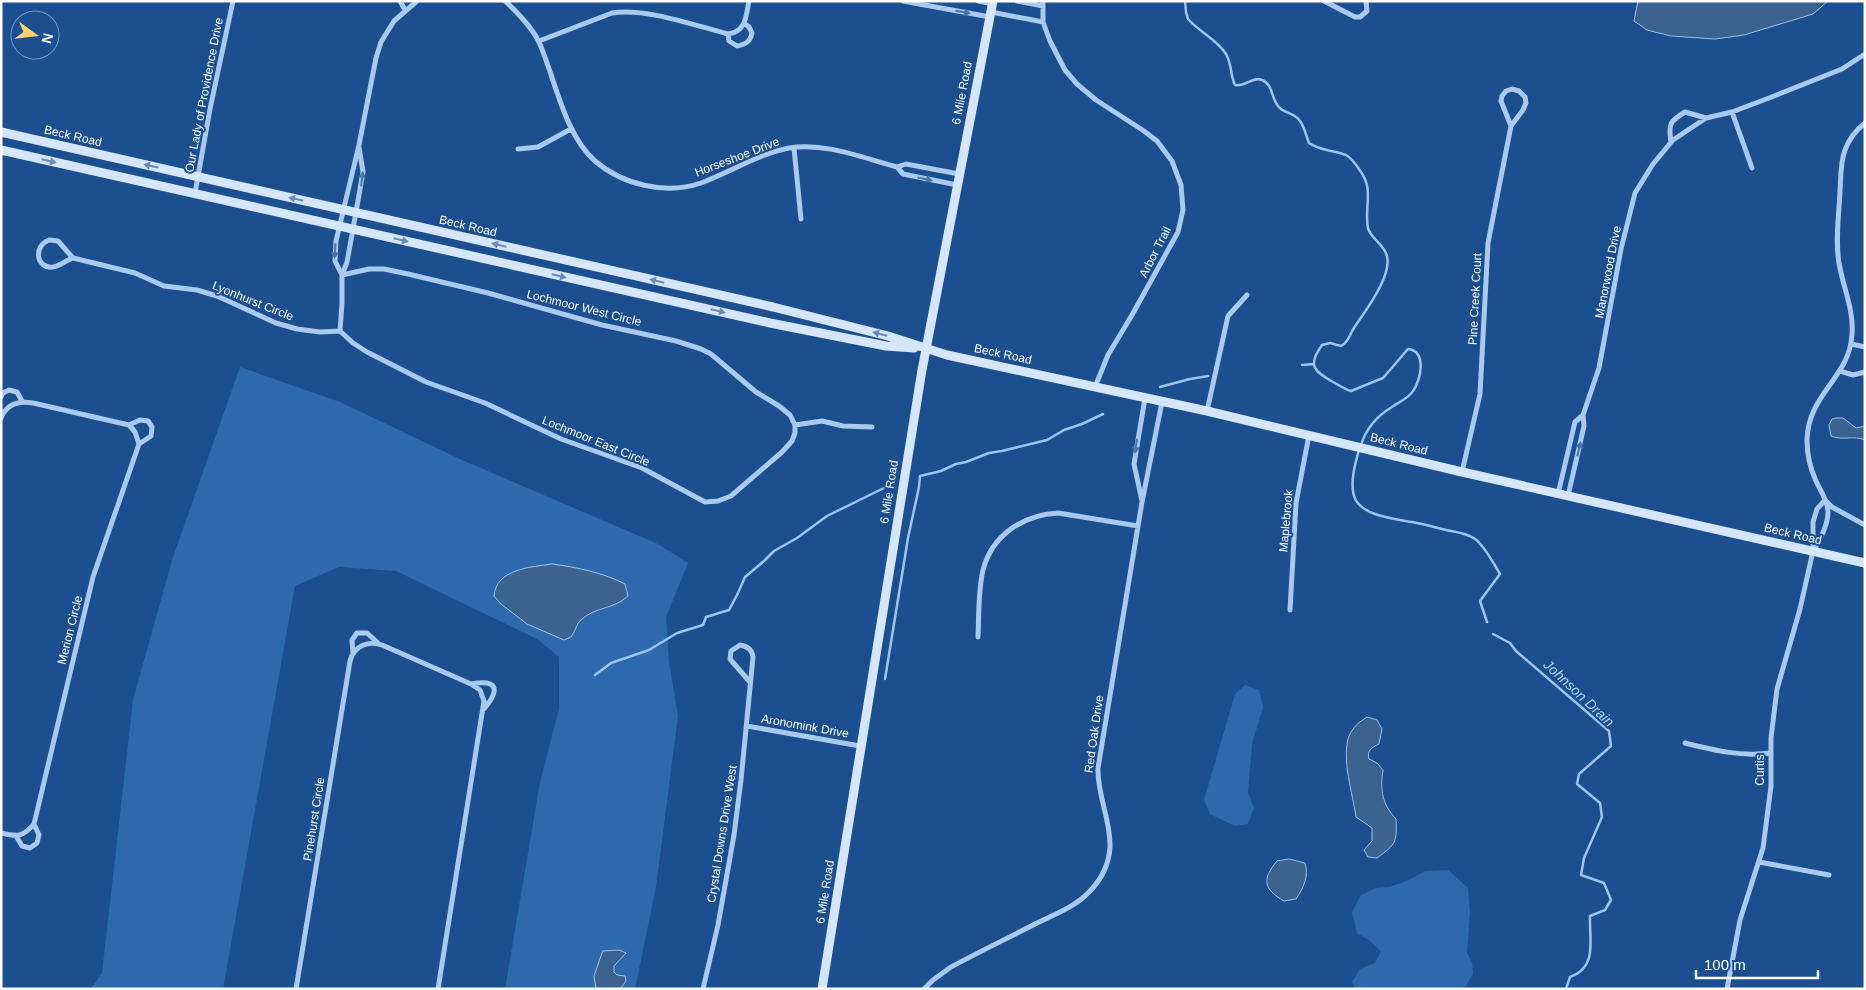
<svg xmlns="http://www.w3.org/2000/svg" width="1866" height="990" viewBox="0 0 1866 990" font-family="Arial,sans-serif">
	<rect width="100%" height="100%" fill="#1b4f8f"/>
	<!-- green -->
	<path fill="#2e69ad" d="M240,367L340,402L462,460L658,544L688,563L666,617L669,662L678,716L656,887L635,989H505L540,782L559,709V657L537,639L396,571L339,567L295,586L223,989H91L102,973L133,700L172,560Z
		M1245,685L1259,690L1263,707L1252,744L1248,792L1254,808L1248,824L1235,826L1210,814L1204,800L1235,694Z
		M1448,870L1468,888L1470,913L1467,953L1472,962L1473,974L1466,986L1460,989H1355L1352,982L1360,969L1375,963L1381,951L1370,941L1357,933L1352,912L1361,895L1376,888L1389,887L1407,881L1425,871Z"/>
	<!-- water -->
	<path fill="#3c6290" stroke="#9cc4f0" d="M1638,1H1828L1813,14L1744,35L1715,39L1671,36L1647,30L1634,21Z
		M1836,418H1843L1856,428L1865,426V440C1854,435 1842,441 1831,436L1829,425L1832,419Z
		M552,564C576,567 604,573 625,584L628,596C615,609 594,607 581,620C577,623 575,632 571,637L564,640L527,624L501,604L494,596C496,569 531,567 552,564Z
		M1367,717L1377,720L1382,729L1379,744C1371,748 1367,750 1369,759L1377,763L1383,770C1380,790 1382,804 1396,819C1397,843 1396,844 1377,858L1368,857L1364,850L1372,841V828L1356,817C1353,795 1341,758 1349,736C1353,727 1359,722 1367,717Z
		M1289,859L1305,863C1309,876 1304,887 1296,899L1284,901C1263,889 1262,879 1277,861Z
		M619,950L626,953L614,966V972L617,975L625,976L626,981L620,989H596L594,976L602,953L603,951Z"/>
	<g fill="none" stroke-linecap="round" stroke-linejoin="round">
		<!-- stream -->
		<path stroke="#9cc4f0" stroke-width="2.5" d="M1185,1L1186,12L1188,19C1199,32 1217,39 1226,54C1232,64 1230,75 1235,85C1245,87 1253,76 1262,80C1273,84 1271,98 1278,106C1284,114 1294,112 1300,121C1305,128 1306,136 1309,143C1320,151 1334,150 1346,155C1352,158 1357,166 1361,172C1374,190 1364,208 1368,228C1370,238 1384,244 1387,256C1392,277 1365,311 1354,328C1349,335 1349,342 1341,346L1330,343L1322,345C1307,366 1314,371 1333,382C1339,385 1344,389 1351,391L1383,378L1408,349C1427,351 1421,380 1413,391C1409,398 1399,402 1392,407C1377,416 1366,429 1361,445
			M1302,365L1314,364
			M1160,387L1190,379L1208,376
			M1359,450C1355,464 1350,482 1354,496C1360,516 1395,519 1412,522C1423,524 1434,527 1446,530C1456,532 1467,533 1475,539C1484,545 1494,564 1500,574L1480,601L1487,622
			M1493,634L1510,643L1516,651L1609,731L1611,746L1579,774L1577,784L1600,803L1602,817L1584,858L1581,875L1604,883L1611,900L1605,910L1590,916C1589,940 1598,967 1570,977L1566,989
			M595,675L611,663L649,650L677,633L703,625L706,617L729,610L737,595L745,577L764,561L774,551L797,538L827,516L886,487
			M885,679L908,538L919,487L920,476L941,471L956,464L966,462L989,453L1002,451L1047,440L1064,430L1082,424L1103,414"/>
		<!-- street -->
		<path stroke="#a9c9ee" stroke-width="5" d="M400,1L405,10
			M505,1C518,13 531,26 539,42C555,78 564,134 595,161C623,185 666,195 701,183C731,172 758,154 789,148C825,142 863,158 897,167L903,174L957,185
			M903,1L990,17
			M978,1L993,4
			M1017,1L1043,6
			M1043,1V22L1050,41L1065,70L1077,84L1096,100L1144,131L1157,141L1172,161L1181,185L1183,210L1178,232L1132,315L1108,355L1095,387
			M1324,1L1355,17H1360L1367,11L1366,1
			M991,12L1043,22
			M728,34L729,41L737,46C746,44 750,42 752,33L749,27L744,23
			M539,41L612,13C647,8 693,25 728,34C746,32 746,16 749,1
			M1732,112L1752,168
			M1671,142C1668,124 1670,121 1685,112L1706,118
			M794,148L801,219
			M518,149L538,147L571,129
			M897,167L906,164L959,174
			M195,193L210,109L233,1
			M49,240L58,241L73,258C66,260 60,266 53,267C36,269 33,246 49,240Z
			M73,258L135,273L164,286L197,290L217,296L276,323L297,329L320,332L340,331
			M342,275L335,261L336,241L359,145L376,58L381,42L394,21L417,1
			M340,331L353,343L367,352L426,382L485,403L561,439L642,468L705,502L718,501L731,496L782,452L792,441L795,433V425L790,415L779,406L756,392L711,354L701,349L676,341L602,325L488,293L408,274L384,269H369L342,275
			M340,331L342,303V275L347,262L353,229L363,172L359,147
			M1851,344L1865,347
			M1840,371L1853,375L1865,372
			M1,397L3,393L9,390L17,392L22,401
			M1207,411L1228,316L1247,295
			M1583,415L1599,368L1621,249L1635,193L1653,164L1673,140L1706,118L1732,112L1769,98L1842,69L1865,54
			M1,418C7,403 19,401 33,403L129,425L135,432L139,444L93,577L34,824C23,837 18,837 1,833
			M129,425L140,420L148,421L152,427L151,436L139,444
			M795,425L822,421L843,426L872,427
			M1462,472L1480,394L1488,243L1511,126L1501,101L1502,96L1506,91L1512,89L1519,91L1525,97L1526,103L1523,110L1511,126
			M1558,494L1575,422L1583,415L1584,426L1568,496
			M1825,500L1832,507L1865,525
			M1142,501L1134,464L1145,398
			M1813,551C1820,540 1828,525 1828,512C1828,501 1820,490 1816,481C1810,468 1807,454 1807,440C1808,393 1850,378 1852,334C1854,310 1843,287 1839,263C1835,240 1839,215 1840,191C1841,178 1840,163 1845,150C1849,139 1856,130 1865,123
			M1290,610L1296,503L1309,435
			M978,637C979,615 978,591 983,570C992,535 1023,515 1058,513L1138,526
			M353,654L352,640L357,633H367L378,643
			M471,684C497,679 501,689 484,709
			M747,726L860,746
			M1685,743C1713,750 1741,757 1770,753
			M16,836L22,846L30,848L37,843L39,835L34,824
			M1759,862L1829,875
			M296,989L350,661C354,646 368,640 382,645L471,684L480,690L484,701L438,989
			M703,989L718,925L734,835L741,780L753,657C752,649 747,646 740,645L731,651L730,659L749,681
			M924,989L933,980L951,967C979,952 1008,938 1037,923C1055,914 1075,907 1089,892C1101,880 1109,864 1110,847C1111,820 1097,795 1098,768L1142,502L1162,402
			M1727,989L1740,920L1763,848L1771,786V738L1777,689L1800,609L1813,551V522L1817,509L1825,500"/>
		<!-- secondary -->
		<path stroke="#d6e6fa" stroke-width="9" d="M1,132L773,307L888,336L947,355L1207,411L1462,472L1865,563
			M1,150L770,323L886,346L914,348
			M822,989L922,370L993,1"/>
	</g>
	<!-- one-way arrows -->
	<defs><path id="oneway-solid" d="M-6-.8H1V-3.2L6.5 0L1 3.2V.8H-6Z" transform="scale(1.25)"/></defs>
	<g fill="#4674ac">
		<use href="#oneway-solid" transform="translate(963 12) rotate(10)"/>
		<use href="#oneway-solid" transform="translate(362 179) rotate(-83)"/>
		<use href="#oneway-solid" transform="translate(925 179) rotate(12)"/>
		<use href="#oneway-solid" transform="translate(335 251) rotate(94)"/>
		<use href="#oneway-solid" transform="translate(1136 446) rotate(97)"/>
		<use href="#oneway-solid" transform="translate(1579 449) rotate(-77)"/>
	</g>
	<g fill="#668bba">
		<use href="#oneway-solid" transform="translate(49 161) rotate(13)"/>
		<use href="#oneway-solid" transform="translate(151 166) rotate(-168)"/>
		<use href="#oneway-solid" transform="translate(296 199) rotate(-167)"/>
		<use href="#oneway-solid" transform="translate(401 240) rotate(13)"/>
		<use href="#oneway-solid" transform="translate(499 245) rotate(-167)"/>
		<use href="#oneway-solid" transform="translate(559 276) rotate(13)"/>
		<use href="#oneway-solid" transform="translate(657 281) rotate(-167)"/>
		<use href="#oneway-solid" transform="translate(718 311) rotate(13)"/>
		<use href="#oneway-solid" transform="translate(880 334) rotate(-166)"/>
	</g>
	<g text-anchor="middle" stroke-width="4" stroke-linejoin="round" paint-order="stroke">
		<!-- street labels -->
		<g font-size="12" fill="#fff" stroke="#1b4f8f">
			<text transform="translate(962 93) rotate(-79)" y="4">6 Mile Road</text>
			<text transform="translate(204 95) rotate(-79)" y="4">Our Lady of Providence Drive</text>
			<text transform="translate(73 136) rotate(13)" y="4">Beck Road</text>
			<text transform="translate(737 157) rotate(-21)" y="4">Horseshoe Drive</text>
			<text transform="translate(468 226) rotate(13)" y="4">Beck Road</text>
			<text transform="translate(1155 252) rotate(-63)" y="4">Arbor Trail</text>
			<text transform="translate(1608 272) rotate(-79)" y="4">Manorwood Drive</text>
			<text transform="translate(1475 299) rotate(-87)" y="4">Pine Creek Court</text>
			<text transform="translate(253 301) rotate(22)" y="4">Lyonhurst Circle</text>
			<text transform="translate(584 308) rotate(14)" y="4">Lochmoor West Circle</text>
			<text transform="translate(1003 354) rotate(12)" y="4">Beck Road</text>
			<text transform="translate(596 441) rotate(22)" y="4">Lochmoor East Circle</text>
			<text transform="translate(1399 444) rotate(14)" y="4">Beck Road</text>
			<text transform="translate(889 492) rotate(-81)" y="4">6 Mile Road</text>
			<text transform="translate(1286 521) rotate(-85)" y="4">Maplebrook</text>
			<text transform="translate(1793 534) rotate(13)" y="4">Beck Road</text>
			<text transform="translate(70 630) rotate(-76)" y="4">Merion Circle</text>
			<text transform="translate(805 726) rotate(10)" y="4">Aronomink Drive</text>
			<text transform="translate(1094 734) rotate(-82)" y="4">Red Oak Drive</text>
			<text transform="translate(1760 770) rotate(-90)" y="4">Curtis</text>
			<text transform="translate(314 819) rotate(-81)" y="4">Pinehurst Circle</text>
			<text transform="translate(722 834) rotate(-81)" y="4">Crystal Downs Drive West</text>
			<text transform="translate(825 892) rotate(-81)" y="4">6 Mile Road</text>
		</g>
		<!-- water labels -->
		<g font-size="14" font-style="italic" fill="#b5d3f5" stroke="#1b4f8f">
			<text transform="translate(1579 693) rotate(43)" y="5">Johnson Drain</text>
		</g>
	</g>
	<!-- border -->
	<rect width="1866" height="990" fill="none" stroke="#ffffff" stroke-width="5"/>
	<!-- north arrow -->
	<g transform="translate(35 35) rotate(105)"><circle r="24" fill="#1b4f8f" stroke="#7695bc"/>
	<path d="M0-4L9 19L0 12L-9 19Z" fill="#ffd166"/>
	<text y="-8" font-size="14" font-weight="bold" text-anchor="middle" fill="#ffffff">N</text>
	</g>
	<!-- scale -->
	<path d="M1696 970v8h122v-8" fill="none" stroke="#ffffff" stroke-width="2.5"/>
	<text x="1704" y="970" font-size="15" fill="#ffffff" stroke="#1b4f8f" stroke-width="4" paint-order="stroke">100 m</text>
</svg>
